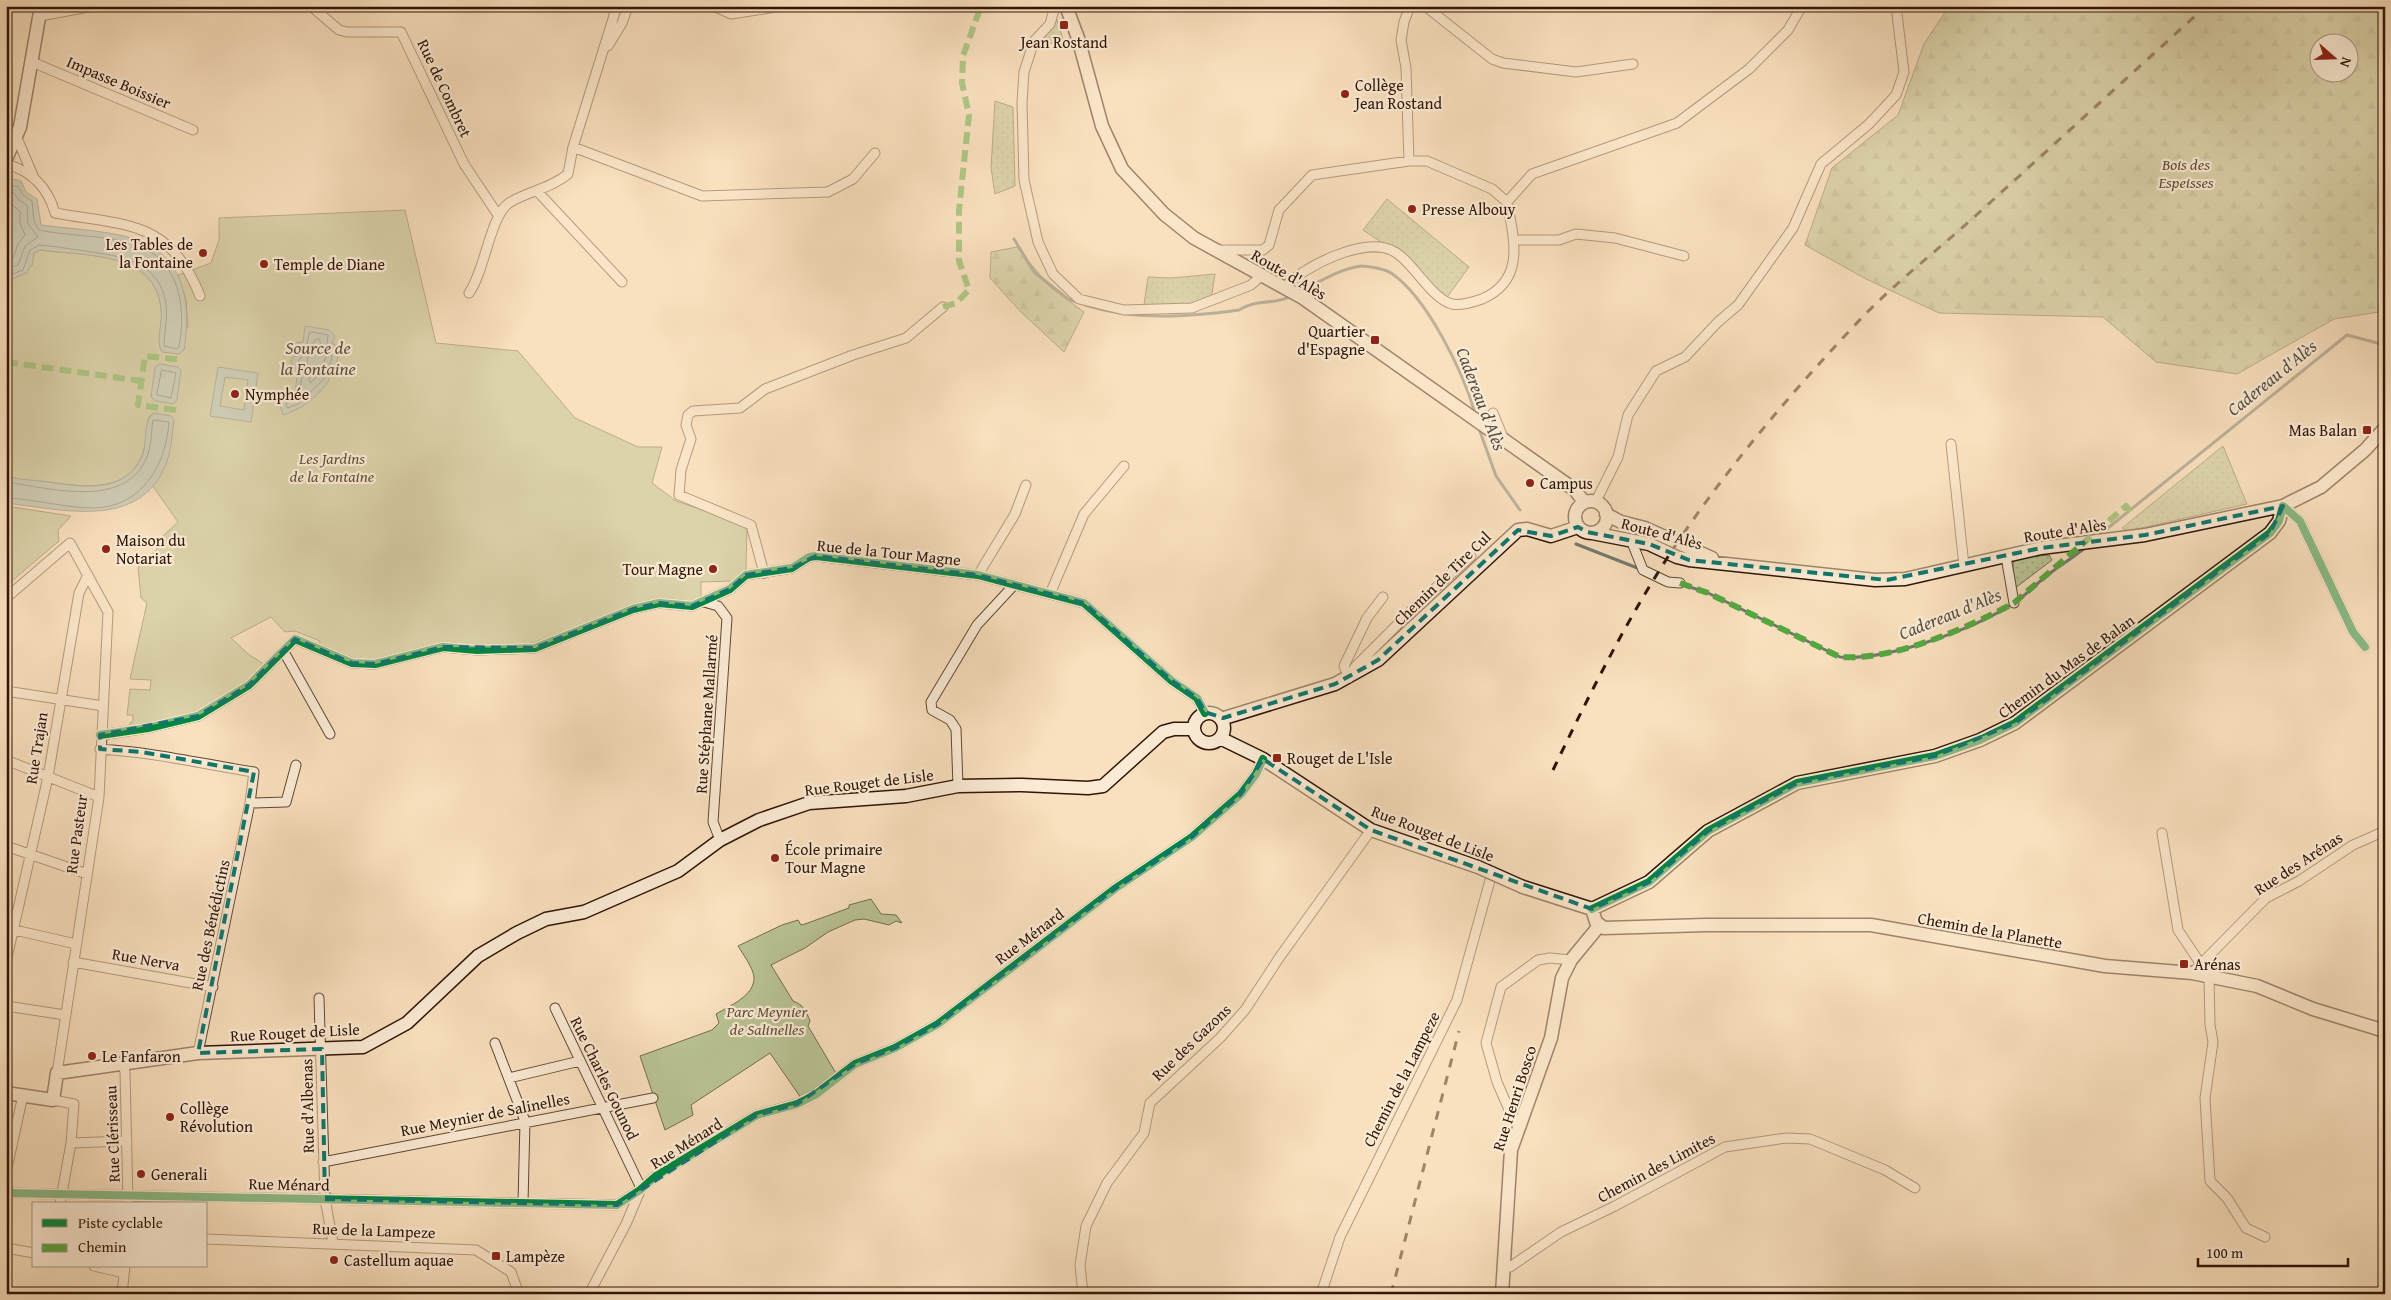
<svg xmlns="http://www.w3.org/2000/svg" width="2391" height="1300" viewBox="0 0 2391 1300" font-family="'Gentium Book Plus',serif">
	<defs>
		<pattern id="grass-dots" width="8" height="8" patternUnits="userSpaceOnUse" patternTransform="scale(1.25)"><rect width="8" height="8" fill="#b9c395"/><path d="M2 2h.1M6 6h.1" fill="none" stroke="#9fa77f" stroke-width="1.8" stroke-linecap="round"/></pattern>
		<pattern id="forest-firs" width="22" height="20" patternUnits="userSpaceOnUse" patternTransform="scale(1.25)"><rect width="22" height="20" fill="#b9c395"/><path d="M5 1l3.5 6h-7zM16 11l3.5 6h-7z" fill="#9fa77f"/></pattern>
	</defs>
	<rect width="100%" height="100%" fill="#f9e0be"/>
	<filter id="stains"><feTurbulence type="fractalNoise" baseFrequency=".004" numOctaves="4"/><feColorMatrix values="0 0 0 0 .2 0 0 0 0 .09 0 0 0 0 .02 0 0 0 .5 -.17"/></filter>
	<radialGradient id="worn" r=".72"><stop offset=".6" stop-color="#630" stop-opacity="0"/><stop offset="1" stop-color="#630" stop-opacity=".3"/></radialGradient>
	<!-- grass -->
	<path fill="url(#grass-dots)" stroke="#746c4e" d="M1055,14L1064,42L1035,45Z
		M995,101L1013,107L1015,186L995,194L991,168Z
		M1387,199L1469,267L1445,300L1393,250L1363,230Z
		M1215,274L1211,300L1169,307L1144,305L1148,277L1171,278Z
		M2223,446L2247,504L2128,531L2122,528Z
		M2049,555L2052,560L2014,589L2013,562L2019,558Z"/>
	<!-- forest -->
	<path fill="url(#forest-firs)" stroke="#746c4e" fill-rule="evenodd" d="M1949,6H2385V311L2334,319L2237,374L2156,362L2103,317L1939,313L1866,279L1805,245L1832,168L1898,115L1924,44ZM2318,42H2348V72H2318Z
		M1017,247L1049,286L1084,312L1064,352L1020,311L990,278L991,252Z"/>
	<!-- green -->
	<path fill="#b9c395" stroke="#746c4e" d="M405,210L436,343L518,351L575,418L638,447H662L652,483L676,501L747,525L746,569L733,581L701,582V596L691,603L660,600L526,645L484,646L442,644L374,661L360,660L319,645L320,641L295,631L285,632L271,617L231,638L248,654L267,666L202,711L129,729L130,723L133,721V715H127L130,689L150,690L151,680L130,679L147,603L141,598L138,567L156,551L161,538L178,522L152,485L162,471L169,454L153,413L148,418C147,428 147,441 143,452C131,492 87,487 55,483C40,481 21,481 6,476V318L12,279C26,274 32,267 34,253L40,250C91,257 163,250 162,321L188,328L186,299L178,275L211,263L219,240V218Z
		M6,506L71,516L58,530L59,541L6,586Z
		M871,899L881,914L896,915L902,923L896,921L889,925L864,919L855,920L828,932L805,948L771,965L793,1001C804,1005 806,1011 810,1021L808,1026L837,1075L801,1098L770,1053L691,1105L693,1115L665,1130L640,1056L712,1030L719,1023L716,1014C729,1006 755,996 754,977C753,968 743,954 738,946L782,925L798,920L801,925L805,924L849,908V905Z"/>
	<!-- water -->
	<path fill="#9fbcb7" stroke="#737970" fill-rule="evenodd" d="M13,179L21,181L26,192L37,199L41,225C70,229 101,230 128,237C184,251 192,302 184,350L179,354L162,352C155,341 163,323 161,310C157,251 84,256 40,250L34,253L32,266H30L27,273L12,279L6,318V183Z
		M305,326L329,330L335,336L332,344H335L334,349C342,357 335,365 330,372C328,376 330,380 327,383C316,398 300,410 283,415L278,399L295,393L298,369L293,367L291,361L293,357L299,355L294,352L295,343L303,342Z
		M160,364L178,367L181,370L177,400L173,404L155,401L151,397L155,367Z
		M218,367L258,373L251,422L210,416ZM225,377L248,380L244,410L220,406Z
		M153,413L171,416L174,420C172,432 172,444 169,455C147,532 65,510 6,503V476C19,480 35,480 48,482C83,487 126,495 143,454C147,441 143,423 153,413Z"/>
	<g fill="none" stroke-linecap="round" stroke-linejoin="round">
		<!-- shore -->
		<path stroke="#68685e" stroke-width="1" d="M6,186H18L23,195L32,201L34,221L39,230C68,236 99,235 127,242C178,254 187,303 179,347L177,349L164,346C164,332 168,318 166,303C159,261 120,256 85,251C70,249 54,246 39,245L30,250L23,270L9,275L6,281
			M6,192H13L19,200L27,205L28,224L38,237L25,246L18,265L6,269
			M6,200L20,211V223L25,235L18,244L13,258L6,261
			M312,332L328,335L327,344L332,358L323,380L298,404L287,408L286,403L299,394L303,370L298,362L302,356L301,349L307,344L309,334Z
			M319,339L326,358L318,376L310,383L307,362L309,352L315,340Z
			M162,370L176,373L171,398L157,395Z
			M6,482C50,488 128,511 148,454C152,443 151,431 153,420L169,422C166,465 142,507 94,508C65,508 35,499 6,498"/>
		<!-- stream -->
		<path stroke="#737970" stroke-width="3" d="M1014,239L1034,272L1068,299L1077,302
			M1311,286C1326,278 1344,268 1361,266C1368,266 1385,269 1391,273C1427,297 1463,372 1475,413
			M1085,305C1135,321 1188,317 1239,310C1255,299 1274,305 1292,296
			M1478,426L1496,476L1520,510
			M2098,536L2347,335L2385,345
			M1576,544L1640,569
			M1681,584L1708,593L1840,657C1887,661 1974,629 2014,603C2026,595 2037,583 2049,574C2061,565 2074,557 2086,547"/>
		<!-- street casing -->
		<g stroke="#624734" stroke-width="11">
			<path id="street" d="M311,6L339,30L347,32H401L464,164L498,215
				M713,6L731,14L782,6
				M1055,6L1050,24L1034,41L1024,72L1022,103L1024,180L1038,242L1053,274L1079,299L1124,310L1192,308L1251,285L1262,275
				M1425,6L1492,59L1503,63L1576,72L1633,64
				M40,16L94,6
				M608,46L622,23L628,6
				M32,62L193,130
				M17,138L34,178
				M573,147L702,196L828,192L853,179L875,153
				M1409,161L1406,68L1401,40L1404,22L1410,6
				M6,164C32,171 48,188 55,213C126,226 170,219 200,296
				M538,192L622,282
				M1514,240H1559L1576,234L1615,238L1684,256
				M1216,250H1263L1269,245L1279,210L1312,175L1409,161H1427L1492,189L1507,202L1532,174L1677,123L1749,69L1788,30L1802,6
				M1285,287C1304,266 1365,236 1393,251C1412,260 1431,299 1452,304C1462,306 1473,302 1482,299C1526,280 1514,239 1507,202
				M469,293C485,271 490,216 509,203C528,191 550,189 568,174L573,147L617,6
				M1493,413L1503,437
				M1951,444L1964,566
				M1596,501L1618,457L1628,415L1656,371L1685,357L1718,322L1738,305L1793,228L1821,164L1869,124L1896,95L1904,72L1896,6
				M2283,506L2300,521L2353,632L2365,647
				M1631,540L1643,570L1668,582L1680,583
				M2006,557L2014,603
				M764,573L751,525L679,495L681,470L691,439L686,425L688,415L693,411L740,408L765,389L853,355L906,338L943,307
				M978,575L1015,514L1026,485
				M1050,594L1084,514L1124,466
				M6,598L70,543L108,612L99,797L57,1073
				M704,602L718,606L727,618L713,822L720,840
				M284,652L330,734
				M1351,674L1355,667L1421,601L1471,556
				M1349,678L1344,666L1367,618L1383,597
				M6,691L103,706
				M100,735L148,728L198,716L249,685L295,639L352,663L375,664L443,647L477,650L535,648L633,609L659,603L692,606L730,589L746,575L792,568L809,557L816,556L978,575L1084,603L1172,681L1197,698L1205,713
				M100,749C152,752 203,764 254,772L250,803L198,1053
				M6,760L99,797
				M958,786L956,729L950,720L932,710L931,702L977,625L1014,585
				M250,803L286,802L296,765
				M2162,833L2178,930L2200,963
				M6,846L87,874
				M6,928L76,944
				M6,962L48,777L79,593L88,575
				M73,962L213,987
				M2192,973L2266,898L2299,881L2353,845L2385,831
				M2209,977L2210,1025L2213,1042L2205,1098L2210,1181L2227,1198L2246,1228L2265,1237
				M319,998L325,1199L333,1243
				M6,1006L65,1015
				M555,1008L641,1188
				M495,1043L525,1121L523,1203
				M123,1063L125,1072L128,1204
				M509,1078L580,1061
				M53,1100L74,1104L71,1143L60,1204
				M1520,1123L1513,1119L1497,1082L1486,1043L1501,987L1538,960L1550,958L1571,960
				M71,1143L127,1141
				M323,1162L653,1098
				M6,1173L23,1095
				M6,1193L617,1205L640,1190L656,1176L757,1115L797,1104L815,1095L855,1064L895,1048L938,1024L1116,888L1192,837L1241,794L1256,774L1263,759
				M206,1239L476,1250L511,1272L519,1294
				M6,1248L34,1253
				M94,1266L124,1273
				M1503,1268L1510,1267L1561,1232L1615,1206L1725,1147L1786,1138L1810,1139L1885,1170L1915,1188
				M122,1294L125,1266
				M589,1294L626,1224L640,1191
				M1083,1294L1080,1265L1086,1226L1107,1183L1144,1133L1150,1103L1220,1038L1245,1010L1279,958L1371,830
				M1321,1294L1340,1237L1457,1000L1492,873"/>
		</g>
		<!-- secondary casing -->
		<g stroke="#301406" stroke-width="15">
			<path id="secondary" d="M1066,6L1078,38L1102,126L1122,169L1164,214L1194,238L1303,298L1575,490L1584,502
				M6,159L20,127L41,6
				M1575 517a16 16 0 1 1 32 0a16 16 0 1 1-32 0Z
				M1606,514L1621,522L1645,528L1712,558
				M1592,533L1649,544L1677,557L1689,560L1875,580L1905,579L2041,548L2145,535L2283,506L2321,487L2365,450L2385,428
				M1194 728a15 15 0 1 1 30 0a15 15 0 1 1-30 0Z
				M1221,719L1335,684L1378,660L1518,530L1527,529L1551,536L1578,527
				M1220,738L1263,759L1371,830L1478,867
				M1523,887L1592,909
				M1592,909L1649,882L1708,831L1797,783L1935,756L1980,740L2015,723L2270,533L2279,521L2283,506
				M1592,909L1596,922L1604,928L1706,925H1871L2105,966L2192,973L2257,986L2313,1009L2385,1031
				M6,1093L53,1100L57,1073L198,1053L363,1047L407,1023L478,956L517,933L546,919L584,912L678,871L720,840L759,820L809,803L906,796L958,786L1022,785L1088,788L1103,786L1163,732L1174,729H1194
				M1502,1294L1511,1150L1551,1038L1562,978L1571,960L1599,926"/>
		</g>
		<!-- street -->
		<use href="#street" stroke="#fbebd5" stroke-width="9"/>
		<!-- secondary -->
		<use href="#secondary" stroke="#fbebd5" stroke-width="12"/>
		<!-- rail -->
		<path stroke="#301406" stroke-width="3" stroke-dasharray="9 9" stroke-linecap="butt" d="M1553,770C1590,693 1628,617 1675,546C1728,467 1790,394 1855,325C1891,286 1933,254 1972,219C2050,148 2128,77 2206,6
			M1391,1294L1459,1031"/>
		<!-- secondary-bridge casing -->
		<g stroke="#301406" stroke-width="15" stroke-linecap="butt">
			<path id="secondary-bridge" d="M1478,867L1523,887"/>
		</g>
		<!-- secondary-bridge -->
		<use href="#secondary-bridge" stroke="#fbebd5" stroke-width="12"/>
		<!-- quiet -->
		<path stroke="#54a840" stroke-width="6" stroke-dasharray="12 6" stroke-linecap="butt" d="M943,307L956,303L969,290L959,261V210L969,115L962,83L963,56L981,6
			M6,362L142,381
			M176,410L138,405L145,356L183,360
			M1680,583L1708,593L1840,657C1893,661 1968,628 2014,603L2126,506L2134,515"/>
		<!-- cycleway casing -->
		<g stroke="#fbebd5" stroke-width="11">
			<path id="cycleway" d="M100,735L148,728L198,716L249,685L295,639L352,663L375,664L443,647L477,650L535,648L633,609L659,603L692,606L730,589L746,575L792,568L809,557L816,556L978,575L1084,603L1172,681L1197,698L1205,713
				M1592,909L1649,882L1708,831L1797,783L1935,756L1980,740L2015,723L2270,533L2279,521L2283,506L2300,521L2353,632L2365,647
				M6,1193L617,1205L640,1190L656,1176L757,1115L797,1104L815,1095L855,1064L895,1048L938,1024L1116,888L1192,837L1241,794L1256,774L1263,759"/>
		</g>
		<!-- cycleway -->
		<use href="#cycleway" stroke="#00873e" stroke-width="8"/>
	</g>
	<!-- marked area -->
	<path d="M0 0H2391V1300H0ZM2283,506L2270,533L2015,723L1935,756L1797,783L1708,831L1649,882L1592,909L1371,830L1263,759L1241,794L1192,837L1116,888L938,1024L895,1048L855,1064L797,1104L757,1115L617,1205L325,1199L322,1049L198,1053L254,772L142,752L100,749V735L198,716L249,685L295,639L352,663L375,664L443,647L535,648L633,609L659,603L692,606L730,589L746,575L792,568L816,556L978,575L1084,603L1172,681L1197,698L1205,712L1223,718L1335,684L1378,660L1518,530L1551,536L1578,527L1587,532L1649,544L1689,560L1887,580L2041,548L2145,535Z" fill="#f9e0be" fill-opacity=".55" fill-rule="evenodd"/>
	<path fill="none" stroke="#0f766e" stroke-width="4" stroke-dasharray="10 6" stroke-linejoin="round" d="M2283,506L2270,533L2015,723L1935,756L1797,783L1708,831L1649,882L1592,909L1371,830L1263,759L1241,794L1192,837L1116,888L938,1024L895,1048L855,1064L797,1104L757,1115L617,1205L325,1199L322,1049L198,1053L254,772L142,752L100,749V735L198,716L249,685L295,639L352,663L375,664L443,647L535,648L633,609L659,603L692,606L730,589L746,575L792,568L816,556L978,575L1084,603L1172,681L1197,698L1205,712L1223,718L1335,684L1378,660L1518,530L1551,536L1578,527L1587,532L1649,544L1689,560L1887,580L2041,548L2145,535Z"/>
	<!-- markers -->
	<g fill="#8f2418" stroke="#fbebd5" stroke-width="2">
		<rect x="1059" y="20" width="10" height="10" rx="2.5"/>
		<circle cx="1345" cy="94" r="5"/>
		<circle cx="1412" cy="209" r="5"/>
		<circle cx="203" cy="253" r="5"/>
		<circle cx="264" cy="264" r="5"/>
		<rect x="1370" y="335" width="10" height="10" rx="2.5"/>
		<circle cx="235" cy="394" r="5"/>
		<rect x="2362" y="425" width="10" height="10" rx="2.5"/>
		<circle cx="1530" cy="483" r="5"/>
		<circle cx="106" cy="549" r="5"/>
		<circle cx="713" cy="569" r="5"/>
		<rect x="1272" y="753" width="10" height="10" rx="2.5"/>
		<circle cx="775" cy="858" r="5"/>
		<rect x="2179" y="959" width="10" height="10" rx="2.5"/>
		<circle cx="92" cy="1056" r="5"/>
		<circle cx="170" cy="1117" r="5"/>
		<circle cx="141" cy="1174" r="5"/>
		<rect x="491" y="1251" width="10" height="10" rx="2.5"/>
		<circle cx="334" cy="1260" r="5"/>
	</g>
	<g text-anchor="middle" stroke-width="4.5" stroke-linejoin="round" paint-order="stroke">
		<!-- poi labels -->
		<g font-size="16" fill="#301406" stroke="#fbebd5" text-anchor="start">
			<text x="1064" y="48" text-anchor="middle">Jean Rostand</text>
			<text x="1355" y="91">Collège<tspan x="1355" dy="18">Jean Rostand</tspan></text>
			<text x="1422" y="215">Presse Albouy</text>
			<text x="193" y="250" text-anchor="end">Les Tables de<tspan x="193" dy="18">la Fontaine</tspan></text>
			<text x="274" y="270">Temple de Diane</text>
			<text x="1365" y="337" text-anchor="end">Quartier<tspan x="1365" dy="18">d'Espagne</tspan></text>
			<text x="245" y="400">Nymphée</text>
			<text x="2357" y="436" text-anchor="end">Mas Balan</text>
			<text x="1540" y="489">Campus</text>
			<text x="116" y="546">Maison du<tspan x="116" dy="18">Notariat</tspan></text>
			<text x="703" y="575" text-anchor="end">Tour Magne</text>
			<text x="1287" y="764">Rouget de L'Isle</text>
			<text x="785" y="855">École primaire<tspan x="785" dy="18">Tour Magne</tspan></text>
			<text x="2194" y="970">Arénas</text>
			<text x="102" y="1062">Le Fanfaron</text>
			<text x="180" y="1114">Collège<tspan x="180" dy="18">Révolution</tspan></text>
			<text x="151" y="1180">Generali</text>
			<text x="506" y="1262">Lampèze</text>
			<text x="344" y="1266">Castellum aquae</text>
		</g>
		<!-- street labels -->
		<g font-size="16" fill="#301406" stroke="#fbebd5">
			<text transform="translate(119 82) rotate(23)" y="6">Impasse Boissier</text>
			<text transform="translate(445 88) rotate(65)" y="6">Rue de Combret</text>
			<text transform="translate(1289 274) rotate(30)" y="6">Route d'Alès</text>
			<text transform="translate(2065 530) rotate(-9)" y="6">Route d'Alès</text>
			<text transform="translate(1662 533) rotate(15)" y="6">Route d'Alès</text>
			<text transform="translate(889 552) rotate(6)" y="6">Rue de la Tour Magne</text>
			<text transform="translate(1442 578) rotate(-44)" y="6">Chemin de Tire Cul</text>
			<text transform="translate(2066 666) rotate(-36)" y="6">Chemin du Mas de Balan</text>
			<text transform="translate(706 714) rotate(-86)" y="6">Rue Stéphane Mallarmé</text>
			<text transform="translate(36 748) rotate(-81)" y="6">Rue Trajan</text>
			<text transform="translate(869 782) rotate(-7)" y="6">Rue Rouget de Lisle</text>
			<text transform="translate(1433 833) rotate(21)" y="6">Rue Rouget de Lisle</text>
			<text transform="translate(76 834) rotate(-82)" y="6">Rue Pasteur</text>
			<text transform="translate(2298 863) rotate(-33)" y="6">Rue des Arénas</text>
			<text transform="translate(210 925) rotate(-78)" y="6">Rue des Bénédictins</text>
			<text transform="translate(1990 930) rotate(10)" y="6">Chemin de la Planette</text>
			<text transform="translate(1029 936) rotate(-37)" y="6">Rue Ménard</text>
			<text transform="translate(146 959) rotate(10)" y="6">Rue Nerva</text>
			<text transform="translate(295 1032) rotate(-3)" y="6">Rue Rouget de Lisle</text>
			<text transform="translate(1191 1042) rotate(-44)" y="6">Rue des Gazons</text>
			<text transform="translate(605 1078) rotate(64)" y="6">Rue Charles Gounod</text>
			<text transform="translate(1401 1079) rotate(-63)" y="6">Chemin de la Lampeze</text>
			<text transform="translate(1514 1098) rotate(-72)" y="6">Rue Henri Bosco</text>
			<text transform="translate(307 1106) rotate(-91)" y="6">Rue d'Albenas</text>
			<text transform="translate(485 1114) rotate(-11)" y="6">Rue Meynier de Salinelles</text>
			<text transform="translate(112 1134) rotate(-92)" y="6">Rue Clérisseau</text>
			<text transform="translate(686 1143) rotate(-32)" y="6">Rue Ménard</text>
			<text transform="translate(1656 1167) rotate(-28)" y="6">Chemin des Limites</text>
			<text transform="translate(289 1184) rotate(1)" y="6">Rue Ménard</text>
			<text transform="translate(374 1230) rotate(2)" y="6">Rue de la Lampeze</text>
		</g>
		<!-- park labels -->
		<g font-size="16" font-style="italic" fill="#605138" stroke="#fbebd5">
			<text x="2186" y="170">Bois des<tspan x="2186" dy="18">Espeisses</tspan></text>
			<text x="332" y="464">Les Jardins<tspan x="332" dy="18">de la Fontaine</tspan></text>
			<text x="767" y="1017">Parc Meynier<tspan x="767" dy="18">de Salinelles</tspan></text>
		</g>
		<!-- water labels -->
		<g font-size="18" font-style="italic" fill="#574f44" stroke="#fbebd5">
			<text x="318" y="354">Source de<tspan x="318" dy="21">la Fontaine</tspan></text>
			<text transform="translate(2272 378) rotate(-39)" y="6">Cadereau d'Alès</text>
			<text transform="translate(1481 399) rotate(69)" y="6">Cadereau d'Alès</text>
			<text transform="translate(1950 614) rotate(-22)" y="6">Cadereau d'Alès</text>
		</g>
	</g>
	<!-- margin -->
	<rect width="2391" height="1300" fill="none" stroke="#f9e0be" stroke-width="25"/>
	<rect x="8" y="8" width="2376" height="1285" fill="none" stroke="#301406" stroke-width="2.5"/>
	<rect x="12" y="12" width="2366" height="1275" fill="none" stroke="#301406"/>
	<!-- legend -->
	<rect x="32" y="1202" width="175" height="65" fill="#fbebd5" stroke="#aa9582"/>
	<rect x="42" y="1219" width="25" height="8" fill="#00873e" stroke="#aa9582"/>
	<text x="78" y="1228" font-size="15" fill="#301406">Piste cyclable</text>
	<rect x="42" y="1244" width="25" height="8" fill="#54a840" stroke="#aa9582"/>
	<text x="78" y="1252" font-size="15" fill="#301406">Chemin</text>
	<!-- north arrow -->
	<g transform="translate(2334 58) rotate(110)"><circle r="24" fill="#fbebd5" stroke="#aa9582"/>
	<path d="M0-4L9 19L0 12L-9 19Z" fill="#8f2418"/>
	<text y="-8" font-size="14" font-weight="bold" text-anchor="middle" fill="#301406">N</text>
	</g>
	<!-- scale -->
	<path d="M2198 1258v8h150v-8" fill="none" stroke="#301406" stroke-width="2.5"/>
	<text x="2206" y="1258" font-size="15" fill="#301406" stroke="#fbebd5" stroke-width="4" paint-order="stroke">100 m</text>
	<rect width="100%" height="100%" filter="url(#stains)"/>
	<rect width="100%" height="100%" fill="url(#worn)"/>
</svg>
